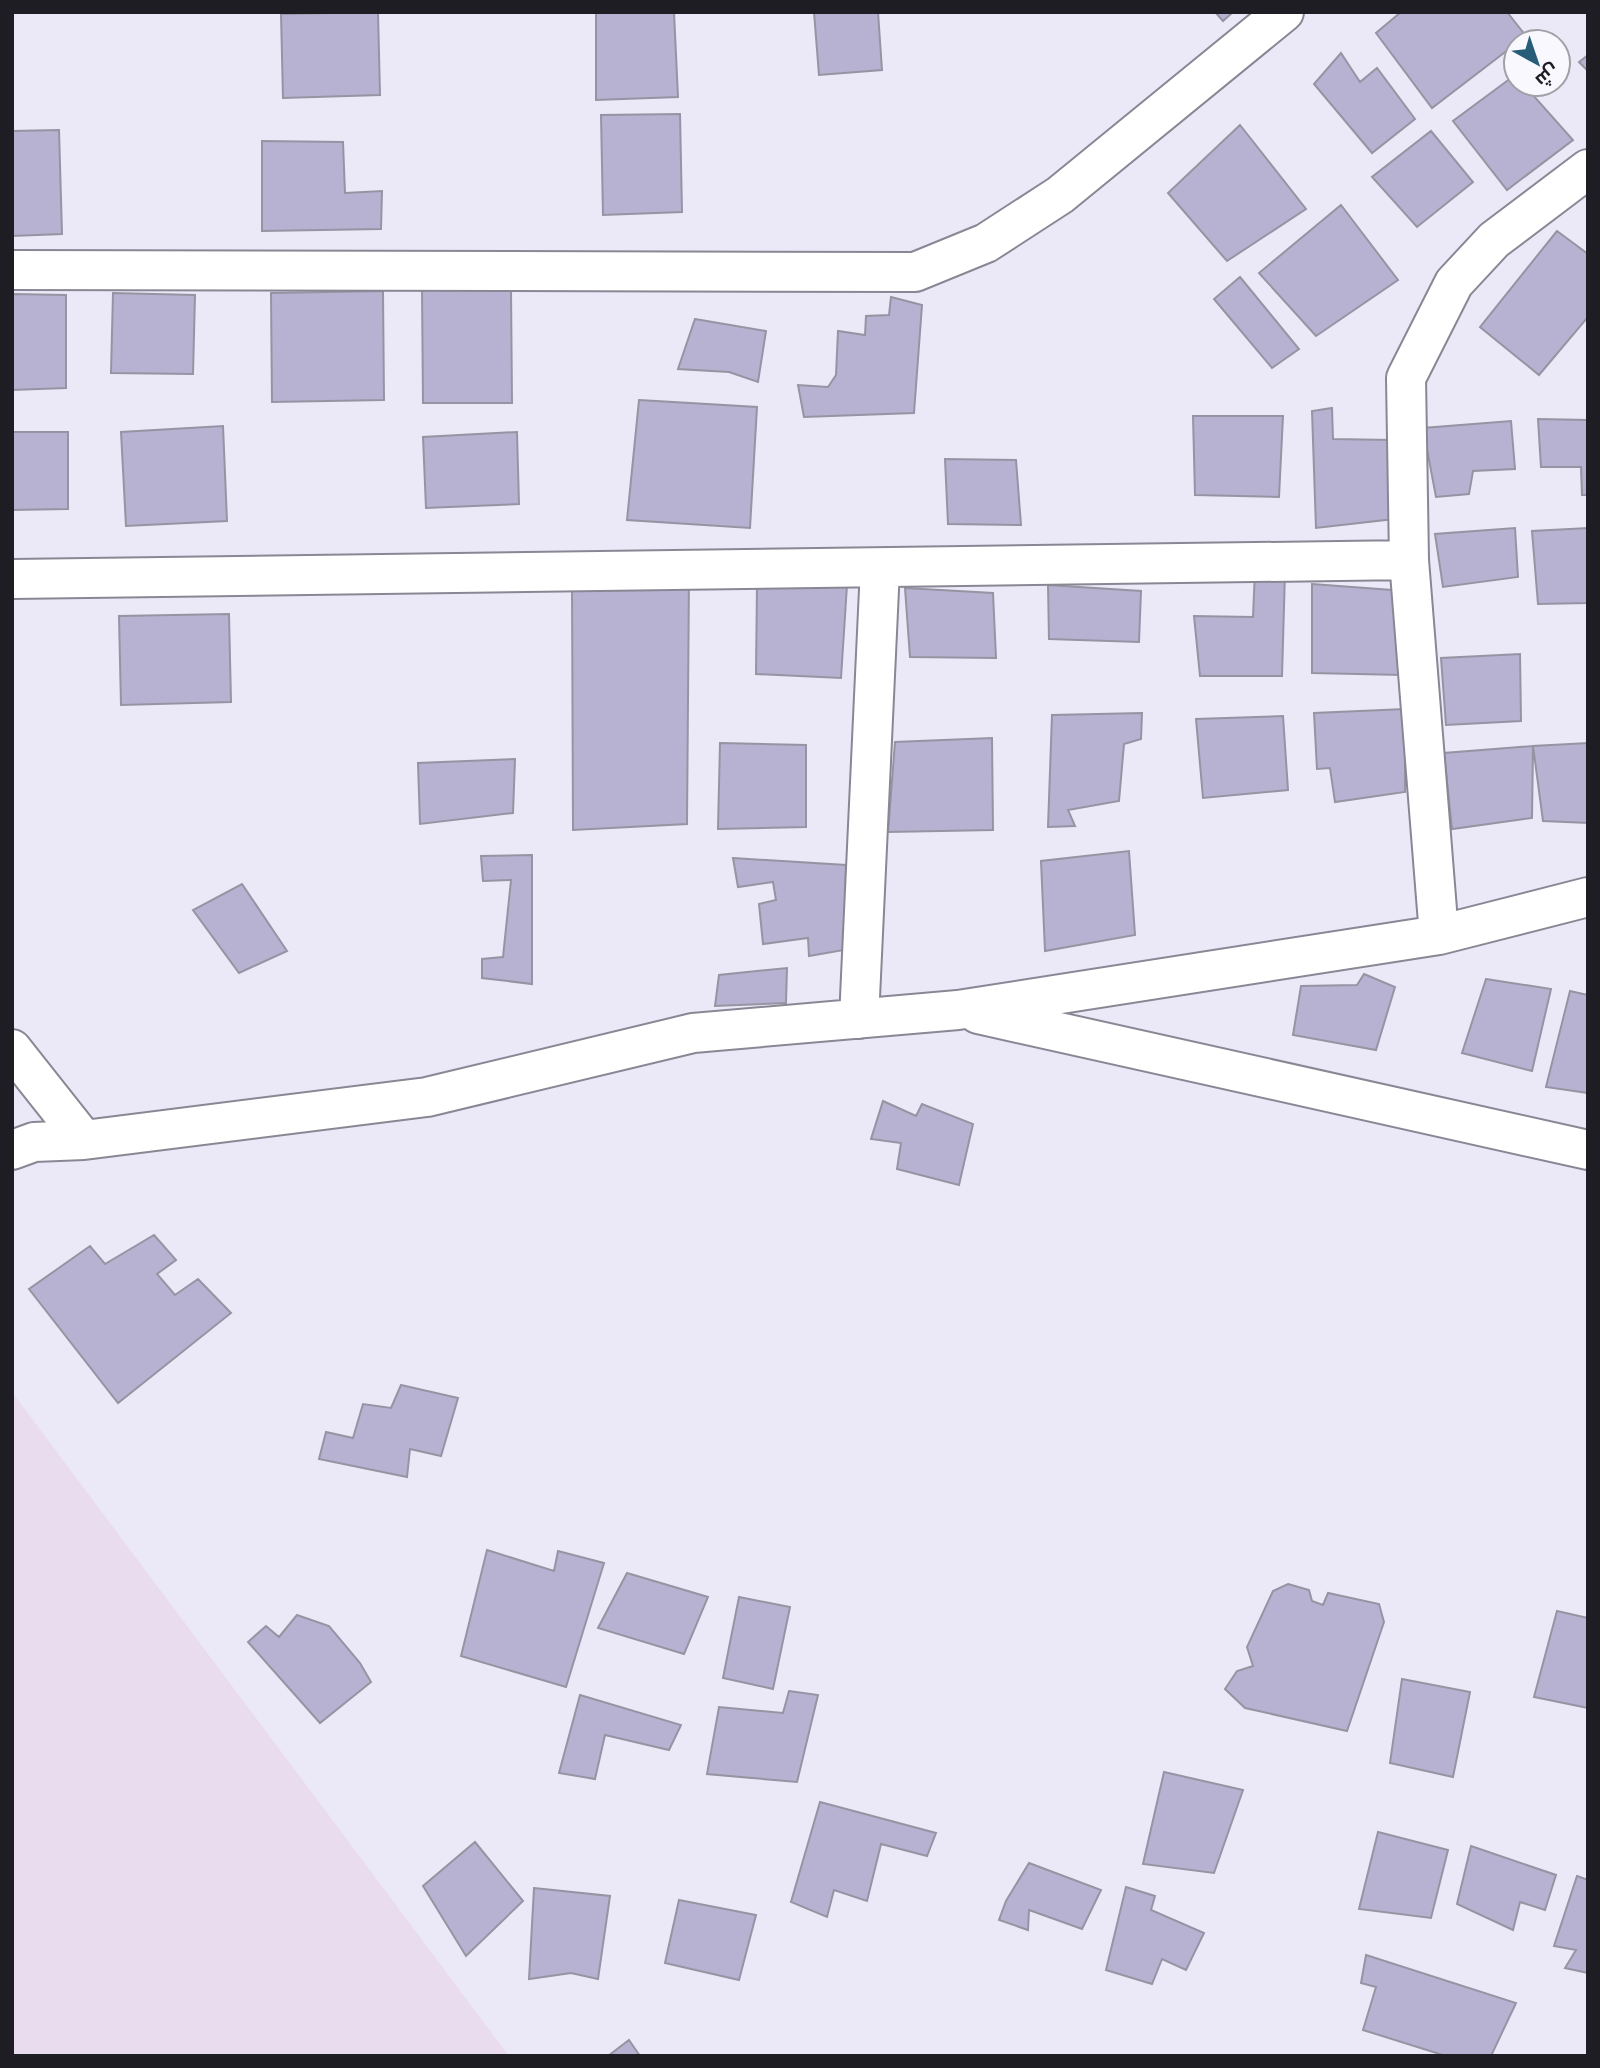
<svg xmlns="http://www.w3.org/2000/svg" width="1600" height="2068" viewBox="0 0 1600 2068" font-family="Raleway,Cairo,sans-serif">
	<rect width="100%" height="100%" fill="#ebe9f8"/>
	<!-- industrial -->
	<path fill="#e9dcef" d="M12,1392L509,2056H12Z"/>
	<!-- building -->
	<path fill="#b7b2d2" stroke="#9694a2" stroke-width="2" d="M378,12L380,95L283,98L281,14Z
		M596,12H674L678,97L596,100Z
		M814,12H878L882,70L819,75Z
		M1215,12H1233L1223,21Z
		M1401,12H1507L1526,36L1432,108L1376,33Z
		M1341,53L1360,82L1377,68L1415,119L1372,153L1314,84Z
		M1588,55V71L1579,62Z
		M1515,75L1516,84H1523L1573,140L1507,190L1453,121Z
		M680,114L682,212L603,215L601,115Z
		M1240,125L1306,209L1227,261L1168,193Z
		M59,130L62,234L12,236V131Z
		M1431,131L1473,182L1417,227L1372,177Z
		M262,141L343,142L345,193L382,191L381,229L262,231Z
		M1341,205L1398,280L1316,336L1259,273Z
		M1557,231L1588,254V317L1539,375L1480,327Z
		M1240,277L1299,349L1272,368L1214,299Z
		M422,288H511L512,403H423Z
		M383,291L384,400L272,402L271,293Z
		M113,293L195,295L193,374L111,373Z
		M12,294L66,295V388L12,390Z
		M891,297L922,305L914,413L804,417L798,385L828,387L836,375L838,331L865,335L866,316L889,315Z
		M695,319L766,331L758,382L729,372L678,369Z
		M639,400L757,407L750,528L627,520Z
		M1332,408L1333,439L1391,440L1394,519L1316,528L1312,411Z
		M1193,416H1283L1279,497L1195,495Z
		M1538,419L1588,420V495H1582L1581,467H1541Z
		M1511,421L1515,469L1473,471L1469,494L1436,497L1423,428Z
		M223,426L227,521L126,526L121,432Z
		M12,432H68V509L12,510Z
		M517,432L519,504L426,508L423,437Z
		M945,459L1016,460L1021,525L948,524Z
		M1515,528L1518,577L1443,587L1435,534Z
		M1588,528V603L1538,604L1532,531Z
		M1255,570L1285,572L1282,676H1200L1194,616L1253,617Z
		M689,575L687,824L573,830L572,583Z
		M757,584L847,585L841,678L756,674Z
		M1312,584L1405,591L1402,675L1312,673Z
		M1048,585L1141,591L1139,642L1049,639Z
		M905,588L993,593L996,658L910,657Z
		M229,614L231,702L121,705L119,616Z
		M1520,654L1521,721L1446,725L1441,658Z
		M1405,709V792L1335,802L1330,768L1317,769L1314,713Z
		M1142,713L1141,739L1124,744L1119,801L1068,810L1075,826L1048,827L1052,715Z
		M1283,716L1288,790L1203,798L1196,719Z
		M992,738L993,830L888,832L895,742Z
		M720,743L806,745V827L718,829Z
		M1588,743V823L1543,821L1533,746Z
		M1533,746L1532,818L1452,829L1444,753Z
		M515,759L513,813L420,824L418,763Z
		M1129,851L1135,935L1045,951L1041,861Z
		M532,855V984L482,978V959L503,957L511,880L483,881L481,856Z
		M733,858L846,865L844,950L809,956L808,938L763,944L759,904L776,900L773,882L738,887Z
		M242,884L287,951L239,973L193,910Z
		M787,968L786,1003L715,1006L719,975Z
		M1364,974L1395,987L1376,1050L1293,1035L1301,986L1357,985Z
		M1486,979L1551,989L1532,1071L1462,1053Z
		M1570,991L1588,995V1093L1546,1087Z
		M883,1101L916,1116L922,1104L973,1124L959,1185L897,1169L901,1143L871,1139Z
		M154,1235L176,1260L157,1274L175,1295L198,1279L231,1313L118,1403L29,1289L90,1246L105,1264Z
		M401,1385L458,1398L441,1456L410,1449L407,1477L319,1459L326,1432L353,1438L363,1404L391,1408Z
		M487,1550L554,1571L558,1551L604,1563L566,1687L461,1656Z
		M627,1573L708,1597L684,1654L598,1628Z
		M1288,1584L1309,1590L1312,1601L1323,1605L1328,1593L1379,1604L1384,1622L1347,1731L1245,1708L1225,1689L1237,1671L1253,1666L1247,1647L1273,1591Z
		M739,1597L790,1607L773,1689L723,1678Z
		M1557,1611L1588,1618V1708L1534,1697Z
		M297,1615L329,1626L360,1663L371,1682L320,1723L248,1642L266,1626L279,1637Z
		M1402,1679L1470,1692L1453,1777L1390,1763Z
		M789,1691L818,1695L797,1782L707,1774L719,1707L783,1713Z
		M580,1695L681,1725L669,1750L605,1735L595,1779L559,1773Z
		M1164,1772L1243,1790L1214,1873L1143,1864Z
		M820,1802L936,1833L927,1856L881,1844L867,1901L834,1890L827,1917L791,1902Z
		M1378,1832L1448,1850L1431,1918L1359,1909Z
		M475,1842L523,1901L466,1956L423,1886Z
		M1471,1846L1556,1875L1545,1910L1520,1902L1513,1930L1457,1904Z
		M1029,1863L1101,1890L1082,1929L1029,1910L1028,1930L999,1920L1006,1901Z
		M1577,1876L1588,1880V1973L1565,1968L1576,1950L1554,1946Z
		M1126,1887L1155,1896L1151,1910L1204,1933L1186,1970L1162,1959L1152,1984L1106,1970Z
		M534,1888L610,1896L598,1979L571,1973L529,1979Z
		M679,1900L756,1915L739,1980L665,1963Z
		M1366,1955L1516,2003L1491,2056H1446L1363,2030L1376,1987L1361,1983Z
		M629,2040L640,2056H608Z"/>
	<g fill="none" stroke-linecap="round" stroke-linejoin="round">
		<!-- minor casing -->
		<g stroke="#898794" stroke-width="42">
			<path id="minor" d="M12,270L915,272L986,243L1060,195L1284,12
				M12,579L1409,560
				M1439,935L1409,560L1406,378L1454,283L1494,240L1588,169
				M978,1014L1588,1150
				M859,1019L880,568
				M12,1049L84,1140
				M12,1150L34,1142L84,1140L427,1097L693,1033L958,1010L1439,935L1588,897"/>
		</g>
		<!-- minor -->
		<use href="#minor" stroke="#fff" stroke-width="38"/>
	</g>
	<!-- border -->
	<rect width="1600" height="2068" fill="none" stroke="#1e1d23" stroke-width="28"/>
	<!-- north arrow -->
	<g transform="translate(1537 63) rotate(140)"><circle r="33" fill="#f9f8fe" stroke="#a1a0a6" stroke-width="2"/>
	<path d="M0-5L12 26L0 18L-12 26Z" fill="#275d78"/>
	<text y="-10" font-size="19" font-weight="bold" text-anchor="middle" fill="#1e1d23">ش</text>
	</g>
</svg>
